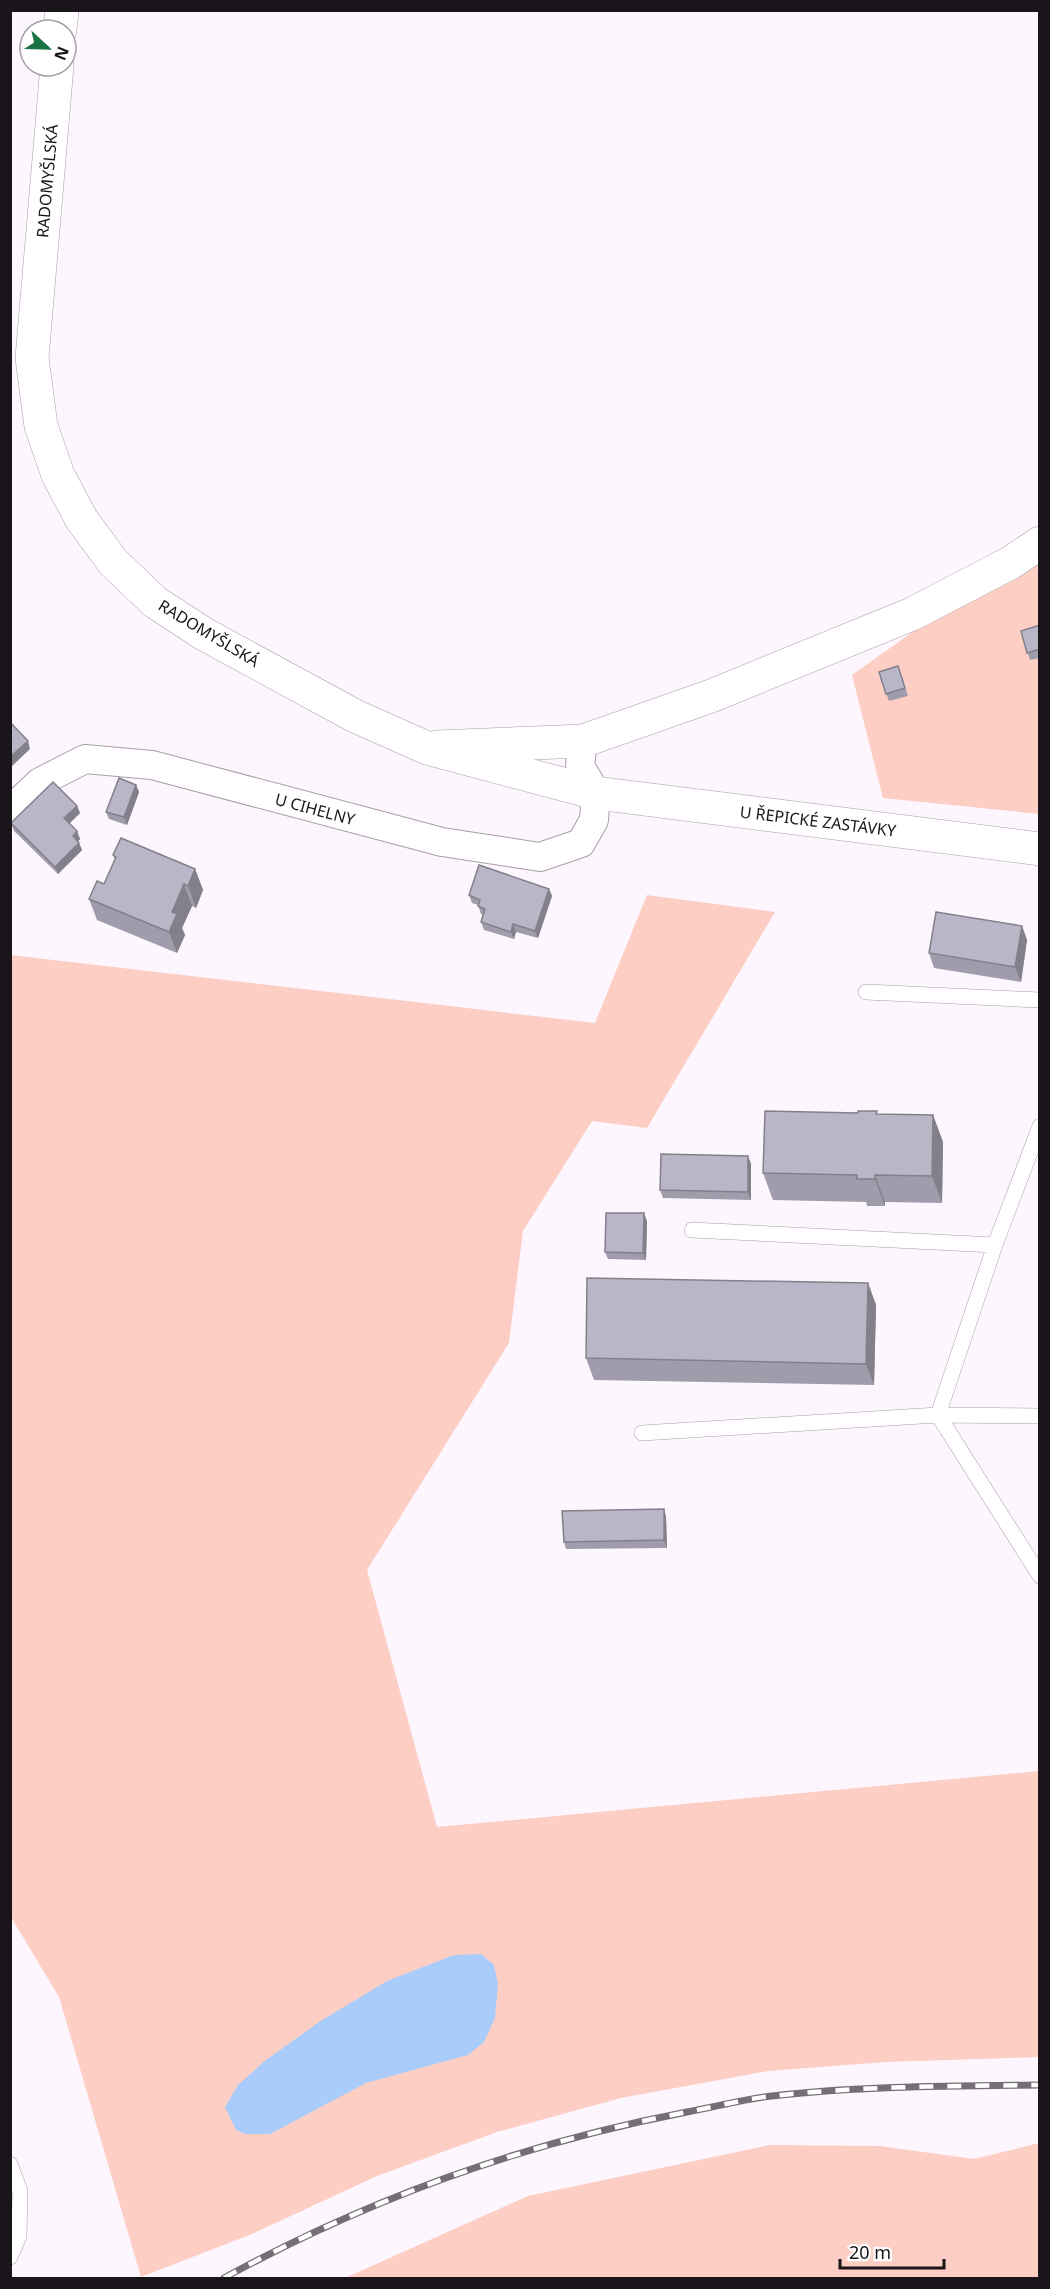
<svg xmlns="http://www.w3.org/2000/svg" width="1050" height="2289" viewBox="0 0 1050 2289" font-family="'Noto Sans',sans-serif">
	<rect width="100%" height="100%" fill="#fdf6fe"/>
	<!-- green -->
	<path fill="#fdcec3" d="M1039,548V814L883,798L852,675L1010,563Z
		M647,895L775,912L647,1128L592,1121L523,1231L509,1343L367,1570L437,1827L1039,1771L1040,2057L886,2062L768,2071L621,2098L497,2132L377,2176L252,2234L141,2277L59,1997L11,1917L10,955L595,1023Z
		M1039,2143V2278H345L528,2196L770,2145L880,2146L974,2159Z"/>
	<!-- water -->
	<path fill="#aaccfb" d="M481,1954L494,1965L498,1984L495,2018L484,2042L468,2055L366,2083L270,2134H245L236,2130L225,2107L238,2085L266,2060L319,2022L387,1981L454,1955Z"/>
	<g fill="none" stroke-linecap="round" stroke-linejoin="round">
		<!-- service casing -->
		<g stroke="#a99da9" stroke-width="16">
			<path id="service" d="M866,992L1040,1000
				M1040,1126L995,1245L938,1415L1040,1576
				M692,1230L995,1245
				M642,1433L938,1415L1040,1416
				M10,2164L20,2191L19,2236L10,2257"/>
		</g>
		<!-- minor casing -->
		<g stroke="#a99da9" stroke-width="30">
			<path id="minor" d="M10,810L40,782L85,759L152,765L442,842L540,857L581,843L594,820L596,793L580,766L583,741"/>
		</g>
		<!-- tertiary casing -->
		<g stroke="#a99da9" stroke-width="34">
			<path id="tertiary" d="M437,747L583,741L711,696L912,614L1010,563L1040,543"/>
		</g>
		<!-- secondary casing -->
		<g stroke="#a99da9" stroke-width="34">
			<path id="secondary" d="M60,30L62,10
				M57,66L32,358L41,426L58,475L82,520L113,562L155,602L204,634L355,716L427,748L596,793L1040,849"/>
		</g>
		<!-- service -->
		<use href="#service" stroke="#fff" stroke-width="15"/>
		<!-- minor -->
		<use href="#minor" stroke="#fff" stroke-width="28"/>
		<!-- tertiary -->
		<use href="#tertiary" stroke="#fff" stroke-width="33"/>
		<!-- secondary -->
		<use href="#secondary" stroke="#fff" stroke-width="33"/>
		<!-- rail casing -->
		<g stroke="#756f75" stroke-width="7">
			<path id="rail" d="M224,2278C368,2199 525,2143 687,2112C715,2107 744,2099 772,2096C860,2086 951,2086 1040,2085"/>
		</g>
		<!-- rail -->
		<use href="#rail" stroke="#fff" stroke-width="4.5" stroke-dasharray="14" stroke-linecap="butt"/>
	</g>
	<!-- wall -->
	<path fill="#9f9dab" d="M1040,625V658L1030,660L1021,631Z
		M898,666L908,696L889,701L879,672Z
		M136,785L139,792L127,825L109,819L106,812Z
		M77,806L80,813L69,823L77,831L80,839L78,841L82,850L58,874L14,831L11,823Z
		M113,855L195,869L203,890L196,908L192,906L182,928L185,935L177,953L97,920L89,899L104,884L115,860Z
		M549,889L552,896L538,938L516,932L514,939L484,930L481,922L483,915L481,914L478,905L472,903L469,895Z
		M1022,926L1027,940L1021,982L934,968L929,953Z
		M877,1114L933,1115L943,1142L942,1203L885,1202V1206H867L866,1202L773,1200L763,1173Z
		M748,1156L751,1164V1200L663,1198L660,1190Z
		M647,1221L646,1260L608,1259L605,1252Z
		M868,1283L876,1305L874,1385L594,1380L586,1358Z
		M664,1509L666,1517L667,1548L566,1549L564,1542Z"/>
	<!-- shaded-wall -->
	<path fill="#82808b" d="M28,741L30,749L10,768V757Z
		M136,785L139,792L127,825L124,817Z
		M77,806L80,813L67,826L64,818Z
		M77,831L80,839L76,844L73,836Z
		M79,843L82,850L58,874L55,867Z
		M195,869L203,890L196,908L188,886Z
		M184,884L192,906L182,928L185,935L177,953L169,932L172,912Z
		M549,889L552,896L538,938L535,931Z
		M513,924L516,932L514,939L511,932Z
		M1022,926L1027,940L1021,982L1015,967Z
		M933,1115L943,1142L942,1203L932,1176Z
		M748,1156L751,1164V1200L748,1192Z
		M875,1175L885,1202V1206L875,1179Z
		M644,1213L647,1221L646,1260L643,1253Z
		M868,1283L876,1305L874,1385L866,1364Z
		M664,1509L666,1517L667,1548L664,1540Z"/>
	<!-- building -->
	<path fill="#b9b7c7" stroke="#82808b" stroke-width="1.5" d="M1040,625V649L1027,653L1021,631Z
		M898,666L905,688L886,694L879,672Z
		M10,722L28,741L10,757Z
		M119,778L136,785L124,817L106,812Z
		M53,782L77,806L64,818L77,831L73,836L79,843L55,867L11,823Z
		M121,838L195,869L188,886L184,884L172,912L177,914L169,932L89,899L97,881L104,884L116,857L113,855Z
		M479,865L549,889L535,931L513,924L511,932L481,922L485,909L478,906L480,900L469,895Z
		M936,912L1022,926L1015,967L929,953Z
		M765,1111L858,1113V1111H877L876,1114L933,1115L932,1176L875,1175V1179H857V1175L763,1173Z
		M661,1154L748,1156V1192L660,1190Z
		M606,1213H644L643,1253L605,1252Z
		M587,1278L868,1283L866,1364L586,1358Z
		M664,1509V1540L564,1542L562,1511Z"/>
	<g text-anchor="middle" stroke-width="4.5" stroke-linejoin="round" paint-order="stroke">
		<!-- street labels -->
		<g font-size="16" fill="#1a151a" stroke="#fff">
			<text transform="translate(47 181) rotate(-85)" y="6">RADOMYŠLSKÁ</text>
			<text transform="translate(209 633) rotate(31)" y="6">RADOMYŠLSKÁ</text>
			<text transform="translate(315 809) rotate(15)" y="6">U CIHELNY</text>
			<text transform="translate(818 821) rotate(7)" y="6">U ŘEPICKÉ ZASTÁVKY</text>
		</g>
	</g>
	<!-- border -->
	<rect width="1050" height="2289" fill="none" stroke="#1a151a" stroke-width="24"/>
	<!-- north arrow -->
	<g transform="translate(48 48) rotate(112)"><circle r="28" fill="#ffffff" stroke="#a3a1a3" stroke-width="1.5"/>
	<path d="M0-4.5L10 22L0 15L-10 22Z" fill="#1a7144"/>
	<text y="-9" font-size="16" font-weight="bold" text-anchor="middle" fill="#1a151a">N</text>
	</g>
	<!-- scale -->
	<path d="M840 2259v9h104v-9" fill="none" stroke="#1a151a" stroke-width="3"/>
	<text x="849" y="2259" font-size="18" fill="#1a151a" stroke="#ffffff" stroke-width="4.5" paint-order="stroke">20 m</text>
</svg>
